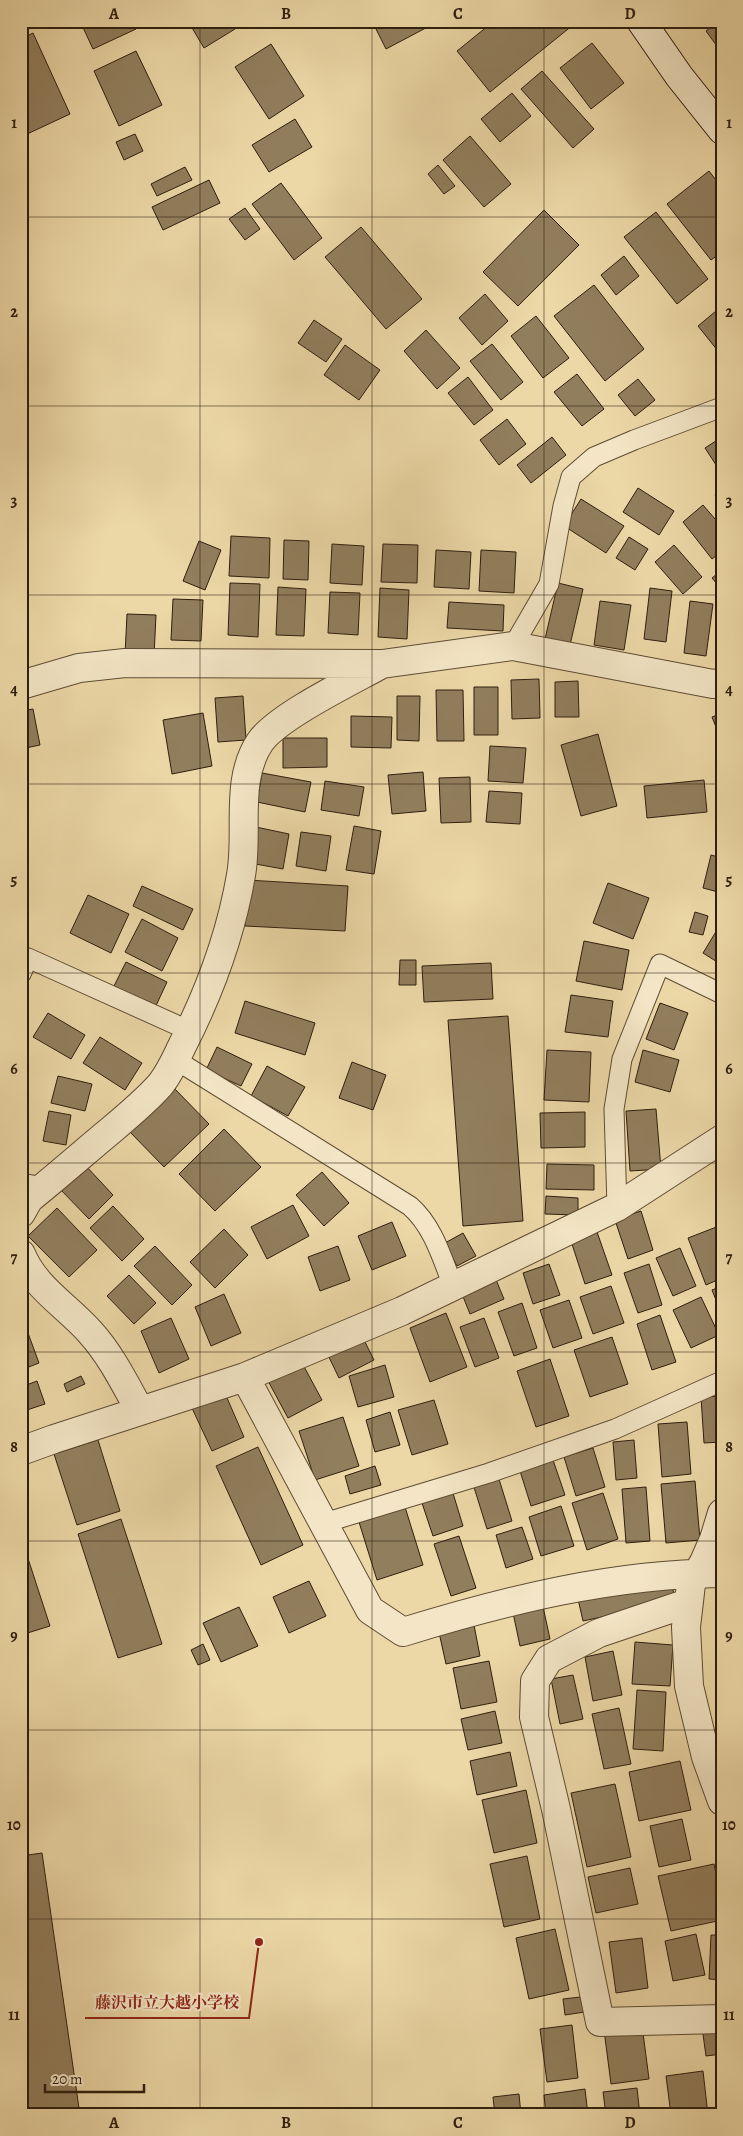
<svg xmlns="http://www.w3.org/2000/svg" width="743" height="2136" viewBox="0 0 743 2136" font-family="Alegreya,'Noto Serif JP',serif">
	<rect width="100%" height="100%" fill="#ecd7a6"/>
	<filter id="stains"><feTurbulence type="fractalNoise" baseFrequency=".004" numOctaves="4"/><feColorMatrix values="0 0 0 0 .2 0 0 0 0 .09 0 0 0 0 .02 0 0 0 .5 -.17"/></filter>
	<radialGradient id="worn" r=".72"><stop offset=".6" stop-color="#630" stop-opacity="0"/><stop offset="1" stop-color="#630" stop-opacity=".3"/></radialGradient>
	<!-- building -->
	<path fill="#917e5d" stroke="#2e1e0e" d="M80,21H132L136,29L93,49Z
		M188,21H230L235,29L204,48Z
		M372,21H439L386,49Z
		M494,21H578L490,92L457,51Z
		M719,21H722V53L706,31Z
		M33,33L70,114L25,135L21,126V39Z
		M592,43L624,83L591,109L560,68Z
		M271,44L304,96L269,119L235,67Z
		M136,51L162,105L119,126L94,71Z
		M542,71L594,129L573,148L521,89Z
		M512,93L531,116L500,142L481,119Z
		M295,119L312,147L269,172L252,145Z
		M135,134L143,151L124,160L116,142Z
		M470,136L511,184L484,207L443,160Z
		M438,165L455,186L444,194L428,174Z
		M185,167L192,180L157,196L151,184Z
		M709,171L722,188V252L711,260L667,204Z
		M209,180L220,203L163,230L152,207Z
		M281,183L322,238L294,260L252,204Z
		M245,208L260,229L245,240L229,219Z
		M544,210L579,245L518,306L483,272Z
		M656,212L708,279L677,304L624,237Z
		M361,227L422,299L386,329L325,257Z
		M624,256L639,276L616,295L601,275Z
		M594,285L644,349L605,381L554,316Z
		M485,294L508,321L482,345L459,318Z
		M722,306V356L698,326Z
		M536,316L569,358L543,378L511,336Z
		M314,320L342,339L326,362L298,343Z
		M426,330L460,368L437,389L404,351Z
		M492,344L523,382L501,400L470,361Z
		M345,345L380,370L359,400L324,375Z
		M577,374L604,409L582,426L554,392Z
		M468,377L493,410L474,425L448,393Z
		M638,379L655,400L635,416L618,395Z
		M507,419L526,444L499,465L480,440Z
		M552,437L566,455L531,483L517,465Z
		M722,437V474L705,448Z
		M638,488L674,511L659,535L623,512Z
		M722,490V505L715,495Z
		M581,499L624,526L606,553L564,526Z
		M703,505L722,527V551L712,559L683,522Z
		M231,536L270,538L269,578L229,576Z
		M629,537L648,549L635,570L616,558Z
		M284,540L309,541L308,580L283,579Z
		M199,541L221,550L205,590L183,581Z
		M332,544L364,546L362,585L330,583Z
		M383,544L418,545L417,583L381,582Z
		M674,545L702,577L683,594L655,562Z
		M436,550L471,552L469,589L434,587Z
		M481,550L516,552L514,593L479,591Z
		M722,570V590L712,578Z
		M230,583L260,584L258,637L228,635Z
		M558,583L583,589L570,645L545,639Z
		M278,587L306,589L304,636L276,635Z
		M380,588L409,590L407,639L378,637Z
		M650,588L672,591L666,642L644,639Z
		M330,592L360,593L358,635L328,633Z
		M173,599L203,600L201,641L171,640Z
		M600,601L631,605L624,650L594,645Z
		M690,601L713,604L706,656L684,653Z
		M449,602L504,605L503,631L447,628Z
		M127,614L156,615L154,656L125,655Z
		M539,679L540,718L512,719L511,680Z
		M578,681L579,717H555V682Z
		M474,687H498V735H474Z
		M436,690H463L464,741H437Z
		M243,696L246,740L218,742L215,698Z
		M397,696H420L419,741L397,740Z
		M33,709L40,745L21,749V711Z
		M203,713L212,766L172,774L163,720Z
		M722,713V742L712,717Z
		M351,716L392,717L391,748L351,747Z
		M598,734L617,806L581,816L561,745Z
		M283,738H327V767L283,768Z
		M490,746L526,748L523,783L488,781Z
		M423,772L426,811L392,814L388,775Z
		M262,773L311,782L305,812L257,802Z
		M470,777L471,822L441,823L439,778Z
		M704,780L707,812L647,818L644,786Z
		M325,781L364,787L359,816L321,810Z
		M489,791L522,793L520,824L486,822Z
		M354,826L381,831L374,874L346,870Z
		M256,827L289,834L283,869L250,863Z
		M301,832L331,836L326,871L296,866Z
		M711,855L722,858V893L703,888Z
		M247,880L348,886L345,931L245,926Z
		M608,883L649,898L633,939L593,923Z
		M142,886L193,909L183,930L133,906Z
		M88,895L129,914L111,953L70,933Z
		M695,912L708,916L703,935L689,932Z
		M142,919L178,938L162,971L125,952Z
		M720,925L722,926V965L703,953Z
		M584,941L629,950L622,990L576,981Z
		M400,960H416V985H399Z
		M126,962L167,982L154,1010L112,990Z
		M491,963L493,999L424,1002L422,966Z
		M571,995L613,1001L608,1037L565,1032Z
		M245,1001L315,1023L305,1055L235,1033Z
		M660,1003L688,1013L674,1050L646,1039Z
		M48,1013L85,1035L71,1059L33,1037Z
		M508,1016L523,1221L463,1226L448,1020Z
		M100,1037L142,1063L125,1090L83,1063Z
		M217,1047L252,1064L241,1086L206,1070Z
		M547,1050L591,1052L589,1102L544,1100Z
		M643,1050L679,1060L670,1092L635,1082Z
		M352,1062L386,1075L373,1110L339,1098Z
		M267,1066L305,1087L288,1116L251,1096Z
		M58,1076L92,1084L85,1111L51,1103Z
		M174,1088L209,1124L164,1167L129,1131Z
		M656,1109L661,1169L630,1171L626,1111Z
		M49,1111L71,1115L66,1145L43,1141Z
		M585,1112V1147L541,1148L540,1113Z
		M224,1129L261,1167L215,1211L179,1174Z
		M547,1164L594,1165V1190L546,1189Z
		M85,1165L113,1195L89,1219L60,1189Z
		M322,1172L349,1203L324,1226L296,1195Z
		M546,1196L578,1198V1215L545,1214Z
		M293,1205L309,1236L267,1259L251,1227Z
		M113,1206L144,1239L122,1261L90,1228Z
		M57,1208L97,1250L69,1277L28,1236Z
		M641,1211L653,1250L628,1259L615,1220Z
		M392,1222L406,1256L372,1270L358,1236Z
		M719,1226L722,1232V1278L706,1285L688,1238Z
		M224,1229L248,1255L215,1288L190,1262Z
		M596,1229L612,1275L585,1284L570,1238Z
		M463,1233L476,1256L457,1266L445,1243Z
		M155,1246L192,1285L172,1305L134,1266Z
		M338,1246L350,1280L320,1291L308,1257Z
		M680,1248L696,1286L673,1296L656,1258Z
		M549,1264L560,1295L533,1304L523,1273Z
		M649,1264L662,1305L638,1313L624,1273Z
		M129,1275L156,1303L134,1324L107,1296Z
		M494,1275L504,1299L470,1314L460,1289Z
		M611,1286L624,1323L593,1334L580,1297Z
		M722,1286V1315L712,1290Z
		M224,1294L241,1333L211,1346L195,1307Z
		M701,1297L719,1335L691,1348L673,1310Z
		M569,1300L582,1338L553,1348L540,1310Z
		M522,1303L537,1348L514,1356L498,1312Z
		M446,1313L467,1367L430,1382L410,1328Z
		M21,1314L39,1363L21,1370Z
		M660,1315L676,1362L652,1370L637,1324Z
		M171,1318L189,1359L159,1373L141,1331Z
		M484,1318L499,1358L475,1367L460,1327Z
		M360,1332L374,1360L339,1378L325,1349Z
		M612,1337L628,1384L590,1397L574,1350Z
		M550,1359L569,1416L536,1427L517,1371Z
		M301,1361L322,1400L288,1418L267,1379Z
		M385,1365L394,1397L358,1407L349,1376Z
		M81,1376L85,1384L67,1392L64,1384Z
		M37,1381L45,1404L21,1412V1387Z
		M224,1391L244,1437L212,1451L191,1406Z
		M722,1396V1442L704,1443L701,1397Z
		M434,1400L448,1444L412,1455L398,1410Z
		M390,1412L400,1445L375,1452L366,1420Z
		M343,1417L359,1466L315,1480L299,1431Z
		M687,1422L691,1474L662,1477L658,1424Z
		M98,1440L120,1511L77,1525L54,1454Z
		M634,1440L637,1478L616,1480L613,1442Z
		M258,1447L303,1545L261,1565L216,1466Z
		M593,1448L605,1487L576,1496L564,1457Z
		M553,1460L565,1495L531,1506L520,1471Z
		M375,1466L381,1485L350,1494L345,1476Z
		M498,1476L512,1521L487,1529L473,1484Z
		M695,1481L700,1540L666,1543L661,1484Z
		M646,1487L650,1541L626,1543L622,1489Z
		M452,1490L463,1526L433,1536L421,1500Z
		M603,1493L618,1539L587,1550L572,1503Z
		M561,1506L574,1546L541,1556L529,1517Z
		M405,1507L423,1565L377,1580L359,1522Z
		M121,1519L162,1644L118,1658L78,1534Z
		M522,1527L533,1559L506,1568L496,1535Z
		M459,1536L476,1588L451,1596L434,1544Z
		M21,1537L50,1626L21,1635Z
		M670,1579L676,1601L583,1621L578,1599Z
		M718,1580H722V1608H719Z
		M309,1581L326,1616L289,1633L273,1597Z
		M542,1602L550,1639L520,1646L512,1608Z
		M239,1607L258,1646L221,1662L203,1623Z
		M473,1620L480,1656L446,1664L438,1628Z
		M635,1642L673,1645L670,1686L632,1684Z
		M203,1644L210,1660L198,1665L191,1650Z
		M613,1651L622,1695L593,1701L585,1657Z
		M489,1661L497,1702L461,1709L453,1668Z
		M573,1675L583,1719L560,1724L551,1679Z
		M637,1690L666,1692L663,1751L633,1749Z
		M619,1708L631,1764L604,1769L592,1714Z
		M495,1711L502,1743L468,1750L461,1719Z
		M510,1752L517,1786L477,1795L470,1761Z
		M680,1761L691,1810L639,1821L629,1772Z
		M615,1784L631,1857L587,1867L571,1793Z
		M526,1790L537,1843L494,1853L482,1800Z
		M682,1819L691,1860L659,1867L650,1826Z
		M42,1853L80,2115H33V2112L21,2114V1856Z
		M527,1856L540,1919L504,1927L490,1864Z
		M714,1864L722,1901V1920L671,1931L658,1876Z
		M630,1868L638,1904L596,1913L588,1877Z
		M555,1929L569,1990L529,1999L516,1938Z
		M696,1934L705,1975L673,1981L665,1941Z
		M711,1935H722V1980L709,1979Z
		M642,1938L648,1988L616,1993L609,1942Z
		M589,1996L591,2011L565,2015L563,1999Z
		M722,2024V2054L706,2056L702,2027Z
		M572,2025L578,2078L547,2082L540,2029Z
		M642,2025L649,2079L611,2084L604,2030Z
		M703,2071L708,2115H671L666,2076Z
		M637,2088L640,2115H606L603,2092Z
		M585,2089L588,2115H546L544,2095Z
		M519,2094L521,2115H495L493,2097Z"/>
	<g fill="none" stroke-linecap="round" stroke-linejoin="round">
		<!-- lane casing -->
		<g stroke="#5e4c34" stroke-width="21">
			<path id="lane" d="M513,646L549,584L563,506L571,477L594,457L634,440L722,407
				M21,974L28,958L190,1031
				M176,1060L410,1206C433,1226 442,1258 453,1286
				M21,1183L44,1187
				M617,1207L614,1109L622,1059L660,964L722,994
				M324,1523L489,1473L615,1429L722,1381"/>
		</g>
		<!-- street casing -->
		<g stroke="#5e4c34" stroke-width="30">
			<path id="street" d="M21,685L79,668L125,663L382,664L513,646L713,684L722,683
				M21,1213L29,1199C54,1179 79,1157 104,1136C123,1120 143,1104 160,1085C169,1074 176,1059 182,1046C209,993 231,934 241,875C249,832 234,781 260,742C277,717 351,681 380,665
				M21,1254C34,1287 68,1307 90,1332C111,1355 125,1384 140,1411
				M245,1377L370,1610L403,1632C507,1600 612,1574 722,1573
				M21,1451L54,1439L245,1377L402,1311L617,1207L722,1139
				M722,1513L714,1539L704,1562L691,1584L686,1627L689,1686L706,1757L722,1801
				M688,1603L599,1633L549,1659L535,1681L534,1717L556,1809L600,2022L722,2019"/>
		</g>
		<!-- secondary casing -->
		<g stroke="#2e1e0e" stroke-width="30">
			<path id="secondary" d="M641,21L679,76L722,130"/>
		</g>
		<!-- lane -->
		<use href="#lane" stroke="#f3e5c5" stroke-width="19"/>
		<!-- street -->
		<use href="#street" stroke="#f3e5c5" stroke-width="28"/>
		<!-- secondary -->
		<use href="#secondary" stroke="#f3e5c5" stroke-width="28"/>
	</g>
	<!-- grid -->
	<path fill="none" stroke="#2e1e0e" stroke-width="1" stroke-opacity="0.55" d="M200,21V2115M372,21V2115M544,21V2115M21,217H722M21,406H722M21,595H722M21,784H722M21,973H722M21,1163H722M21,1352H722M21,1541H722M21,1730H722M21,1919H722"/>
	<!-- callouts -->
	<path fill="none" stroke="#8f2418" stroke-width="2" d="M259 1942L249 2018H85"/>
	<circle fill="#8f2418" stroke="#f3e5c5" stroke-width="2" cx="259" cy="1942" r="5"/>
	<g font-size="16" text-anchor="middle" font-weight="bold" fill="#8f2418" stroke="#f3e5c5" stroke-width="4.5" stroke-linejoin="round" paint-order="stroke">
		<text x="167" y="2008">藤沢市立大越小学校</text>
	</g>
	<!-- margin -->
	<rect width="743" height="2136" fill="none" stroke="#ecd7a6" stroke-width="55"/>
	<!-- scale -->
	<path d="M45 2084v8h99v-8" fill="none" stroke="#2e1e0e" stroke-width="2.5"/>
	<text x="52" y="2084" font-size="15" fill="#2e1e0e" stroke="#f3e5c5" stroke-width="4" paint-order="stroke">20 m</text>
	<rect x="28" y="28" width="688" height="2080" fill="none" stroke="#2e1e0e" stroke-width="2"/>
	<g font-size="16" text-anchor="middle" font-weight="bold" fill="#2e1e0e">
		<text x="114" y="19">A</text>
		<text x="286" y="19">B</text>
		<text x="458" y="19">C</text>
		<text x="630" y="19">D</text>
		<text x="14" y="128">1</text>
		<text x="729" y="128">1</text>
		<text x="14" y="317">2</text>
		<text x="729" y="317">2</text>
		<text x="14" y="506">3</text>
		<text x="729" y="506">3</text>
		<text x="14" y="695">4</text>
		<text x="729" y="695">4</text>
		<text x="14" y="885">5</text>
		<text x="729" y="885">5</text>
		<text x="14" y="1074">6</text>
		<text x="729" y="1074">6</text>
		<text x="14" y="1263">7</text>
		<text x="729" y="1263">7</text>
		<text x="14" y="1452">8</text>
		<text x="729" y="1452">8</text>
		<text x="14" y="1641">9</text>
		<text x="729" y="1641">9</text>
		<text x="14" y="1830">10</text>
		<text x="729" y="1830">10</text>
		<text x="14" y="2020">11</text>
		<text x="729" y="2020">11</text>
		<text x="114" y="2128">A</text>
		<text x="286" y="2128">B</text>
		<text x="458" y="2128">C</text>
		<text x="630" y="2128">D</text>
	</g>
	<rect width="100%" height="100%" filter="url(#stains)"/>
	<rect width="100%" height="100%" fill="url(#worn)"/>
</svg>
